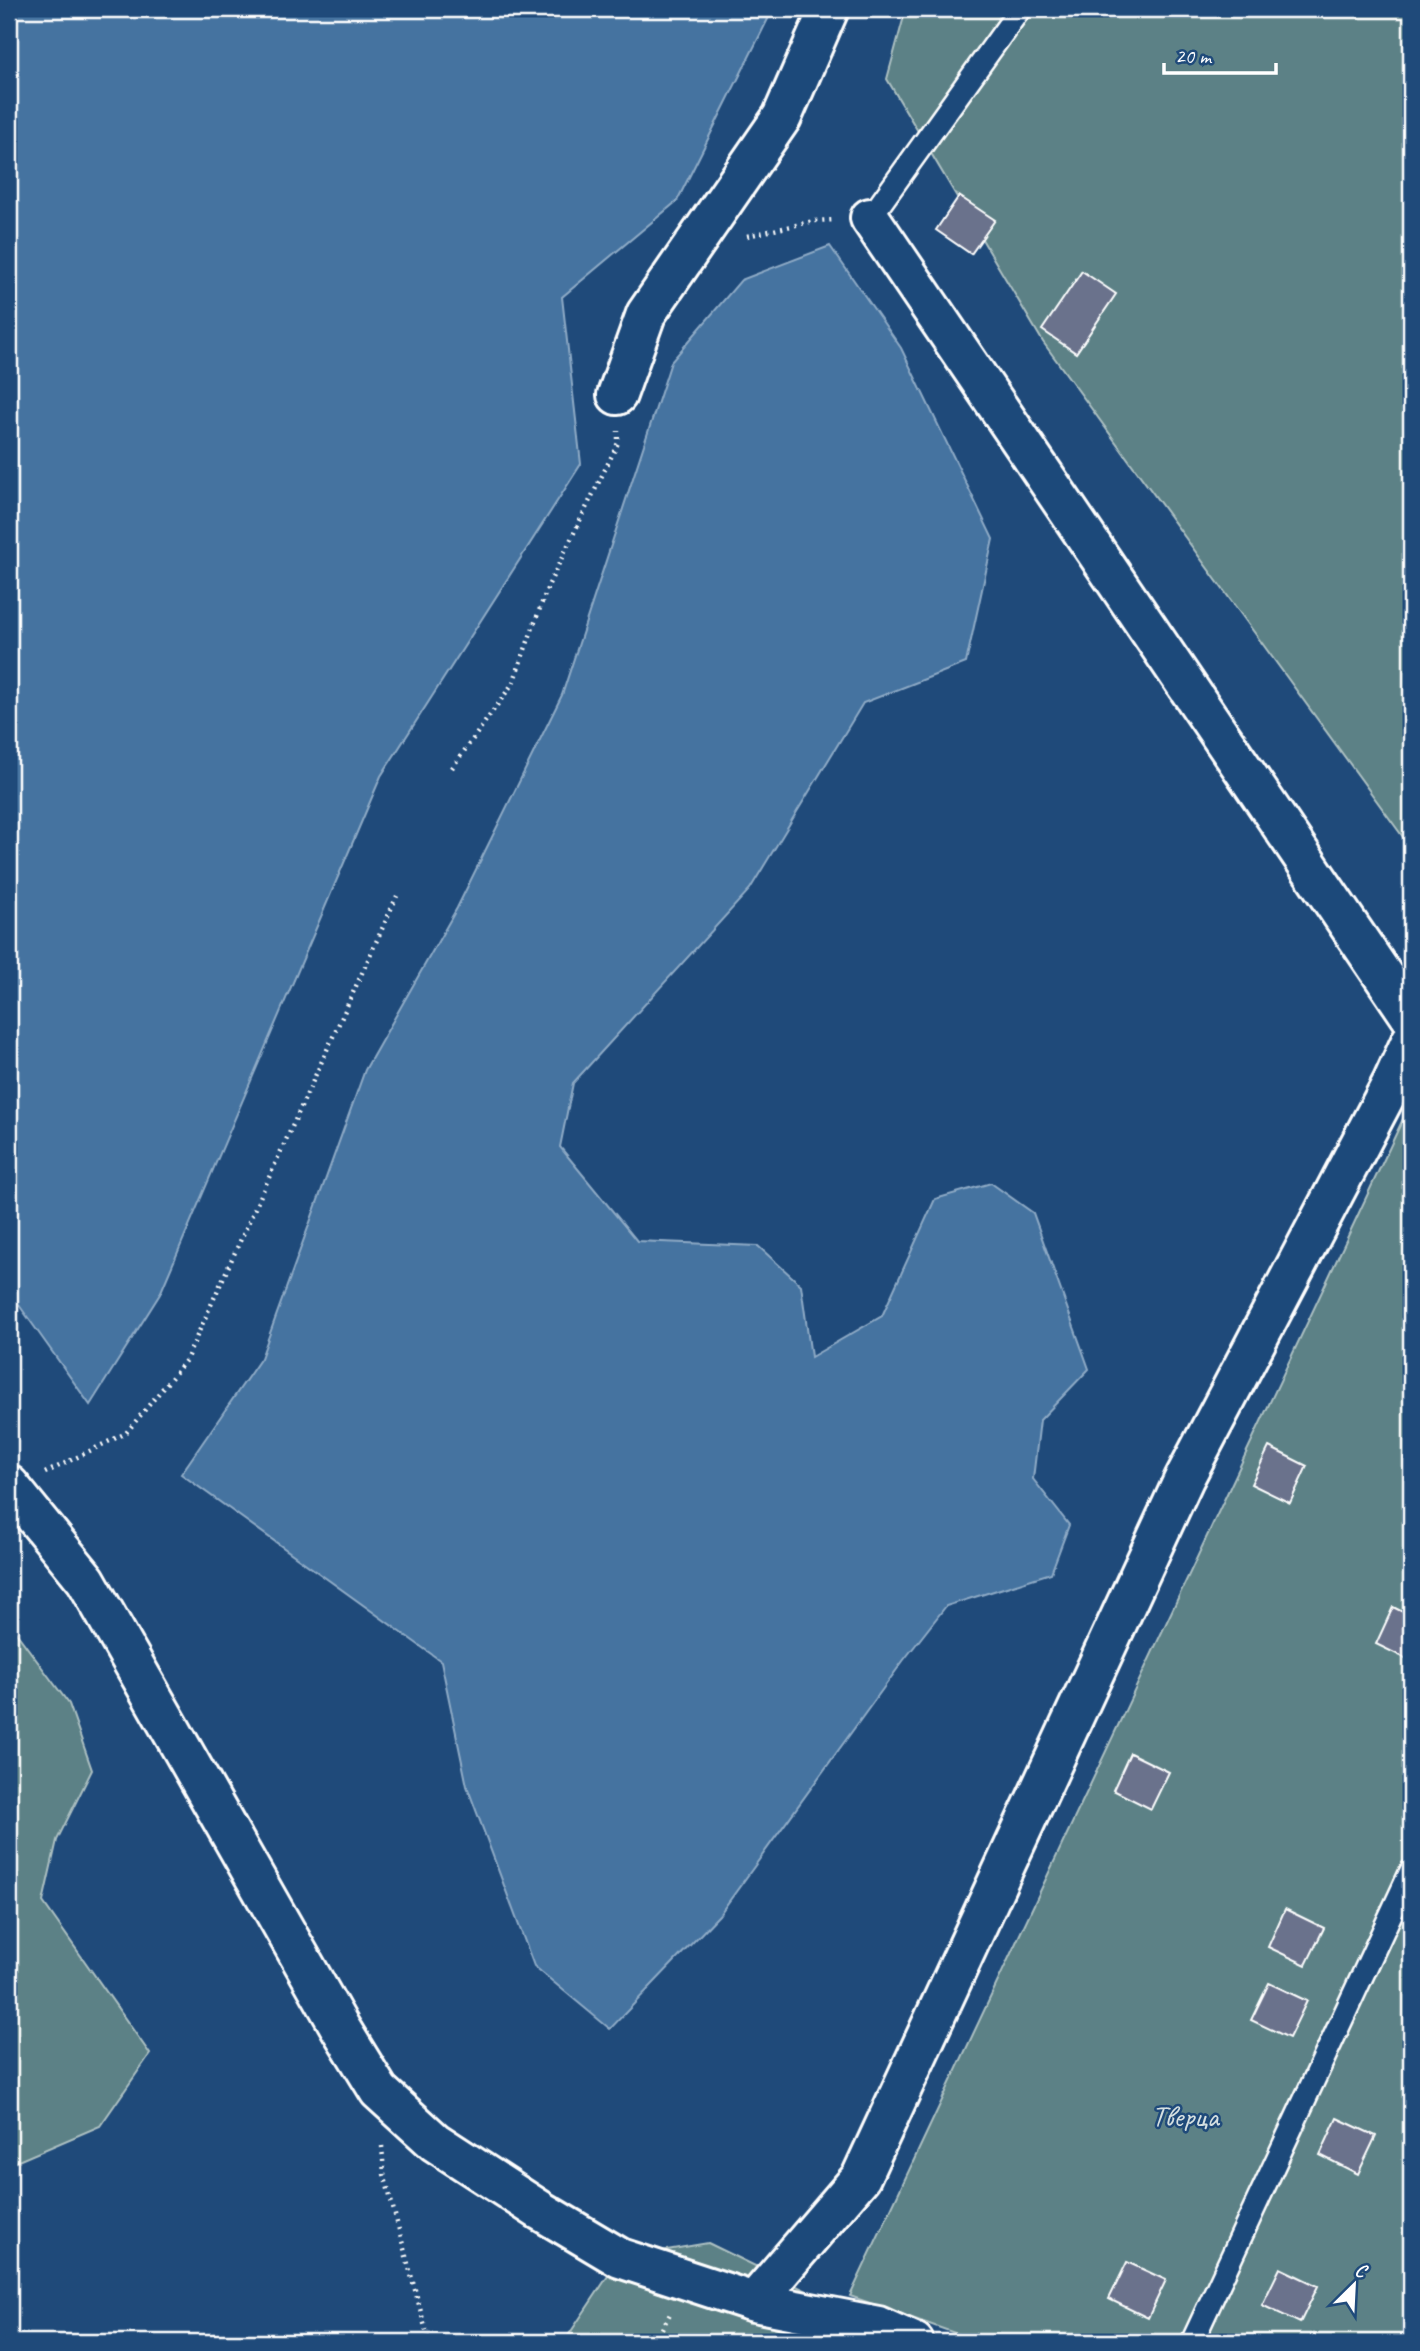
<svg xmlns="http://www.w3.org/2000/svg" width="1420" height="2351" viewBox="0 0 1420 2351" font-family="Caveat,sans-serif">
	<rect width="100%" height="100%" fill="#1f4a7a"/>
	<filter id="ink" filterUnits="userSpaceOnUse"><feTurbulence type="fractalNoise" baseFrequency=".0143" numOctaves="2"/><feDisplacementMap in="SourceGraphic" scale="14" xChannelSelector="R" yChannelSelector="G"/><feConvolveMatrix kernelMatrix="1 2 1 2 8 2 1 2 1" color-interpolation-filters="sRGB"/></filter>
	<g filter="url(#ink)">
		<!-- green -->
		<path fill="#5b8186" stroke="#adc0c2" stroke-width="2" d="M906,9H1411V848L1043,342L887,79Z
			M1411,1102V2342H980L850,2296Z
			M9,1623L69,1704L92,1770L57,1840L43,1902L150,2054L100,2126L9,2165Z
			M708,2243L912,2342H564L620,2258Z"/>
		<!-- water -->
		<path fill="#4573a0" stroke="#8fabc6" stroke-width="2" d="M9,9H773L677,201L562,297L581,464L381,776L160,1294L90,1405L9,1291Z
			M830,246L901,348L993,539L966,663L863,703L750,889L573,1083L560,1147L637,1241L758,1246L801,1285L811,1357L882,1316L935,1199L991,1183L1033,1213L1089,1369L1040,1420L1033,1479L1069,1525L1051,1573L946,1606L903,1661L719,1915L610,2029L534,1966L467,1786L441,1661L181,1474L261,1358L365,1070L457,908L562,695L671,362L741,280Z"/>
		<!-- building -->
		<path fill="#6a728c" stroke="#fff" stroke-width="2" d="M959,196L995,220L971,254L936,230Z
			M1082,271L1116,294L1076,353L1042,330Z
			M1269,1447L1307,1466L1290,1503L1251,1484Z
			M1393,1607L1411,1616V1661L1376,1644Z
			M1130,1753L1169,1772L1151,1809L1113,1790Z
			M1285,1909L1324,1928L1306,1965L1268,1947Z
			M1269,1983L1307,2001L1289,2038L1251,2020Z
			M1337,2118L1376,2136L1358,2174L1320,2155Z
			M1127,2262L1166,2280L1148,2318L1109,2299Z
			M1280,2268L1318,2286L1300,2323L1262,2305Z"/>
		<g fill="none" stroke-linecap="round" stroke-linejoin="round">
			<!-- lane casing -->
			<g stroke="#fff" stroke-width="26">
				<path id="lane" d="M870,218L1020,9
					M1192,2342L1411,1871"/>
			</g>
			<!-- street casing -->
			<g stroke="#fff" stroke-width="44">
				<path id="street" d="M870,218L1411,1017
					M617,395L646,314L782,117L829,9
					M9,1485L86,1580L341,2029L379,2091L435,2142L541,2211L620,2258L754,2302L878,2326L914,2342
					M754,2302L861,2177L1184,1479L1392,1083L1411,1041"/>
			</g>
			<!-- path -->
			<path stroke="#fff" stroke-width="4.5" stroke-dasharray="2 5" stroke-linecap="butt" d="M747,236L814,221L834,220
				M452,768L513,683L548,586L618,443V431
				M45,1473L126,1433L186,1360L397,896
				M382,2146L384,2174L429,2342
				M659,2342V2334L670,2314"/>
			<!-- lane -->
			<use href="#lane" stroke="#1f4a7a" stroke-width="21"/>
			<!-- street -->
			<use href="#street" stroke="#1f4a7a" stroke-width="38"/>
		</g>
	</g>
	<g text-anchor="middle" stroke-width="5" stroke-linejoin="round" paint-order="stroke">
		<!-- park labels -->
		<g font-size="30" fill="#d6e0e1" stroke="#1f4a7a">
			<text x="1185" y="2126">Тверца</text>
		</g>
	</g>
	<!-- margin -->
	<rect width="1420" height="2351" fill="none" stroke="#1f4a7a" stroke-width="35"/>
	<rect x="18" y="18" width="1385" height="2316" fill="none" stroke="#fff" stroke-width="2.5" filter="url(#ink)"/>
	<!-- north arrow -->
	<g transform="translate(1354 2285) rotate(24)" stroke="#1f4a7a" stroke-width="5" paint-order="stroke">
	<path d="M0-5L12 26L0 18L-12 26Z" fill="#ffffff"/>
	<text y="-10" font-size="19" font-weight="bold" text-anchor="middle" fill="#ffffff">С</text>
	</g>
	<!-- scale -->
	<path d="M1164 63v10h112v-10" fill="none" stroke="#ffffff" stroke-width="3.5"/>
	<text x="1175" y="63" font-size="21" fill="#ffffff" stroke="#1f4a7a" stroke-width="5" paint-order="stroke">20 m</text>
</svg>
